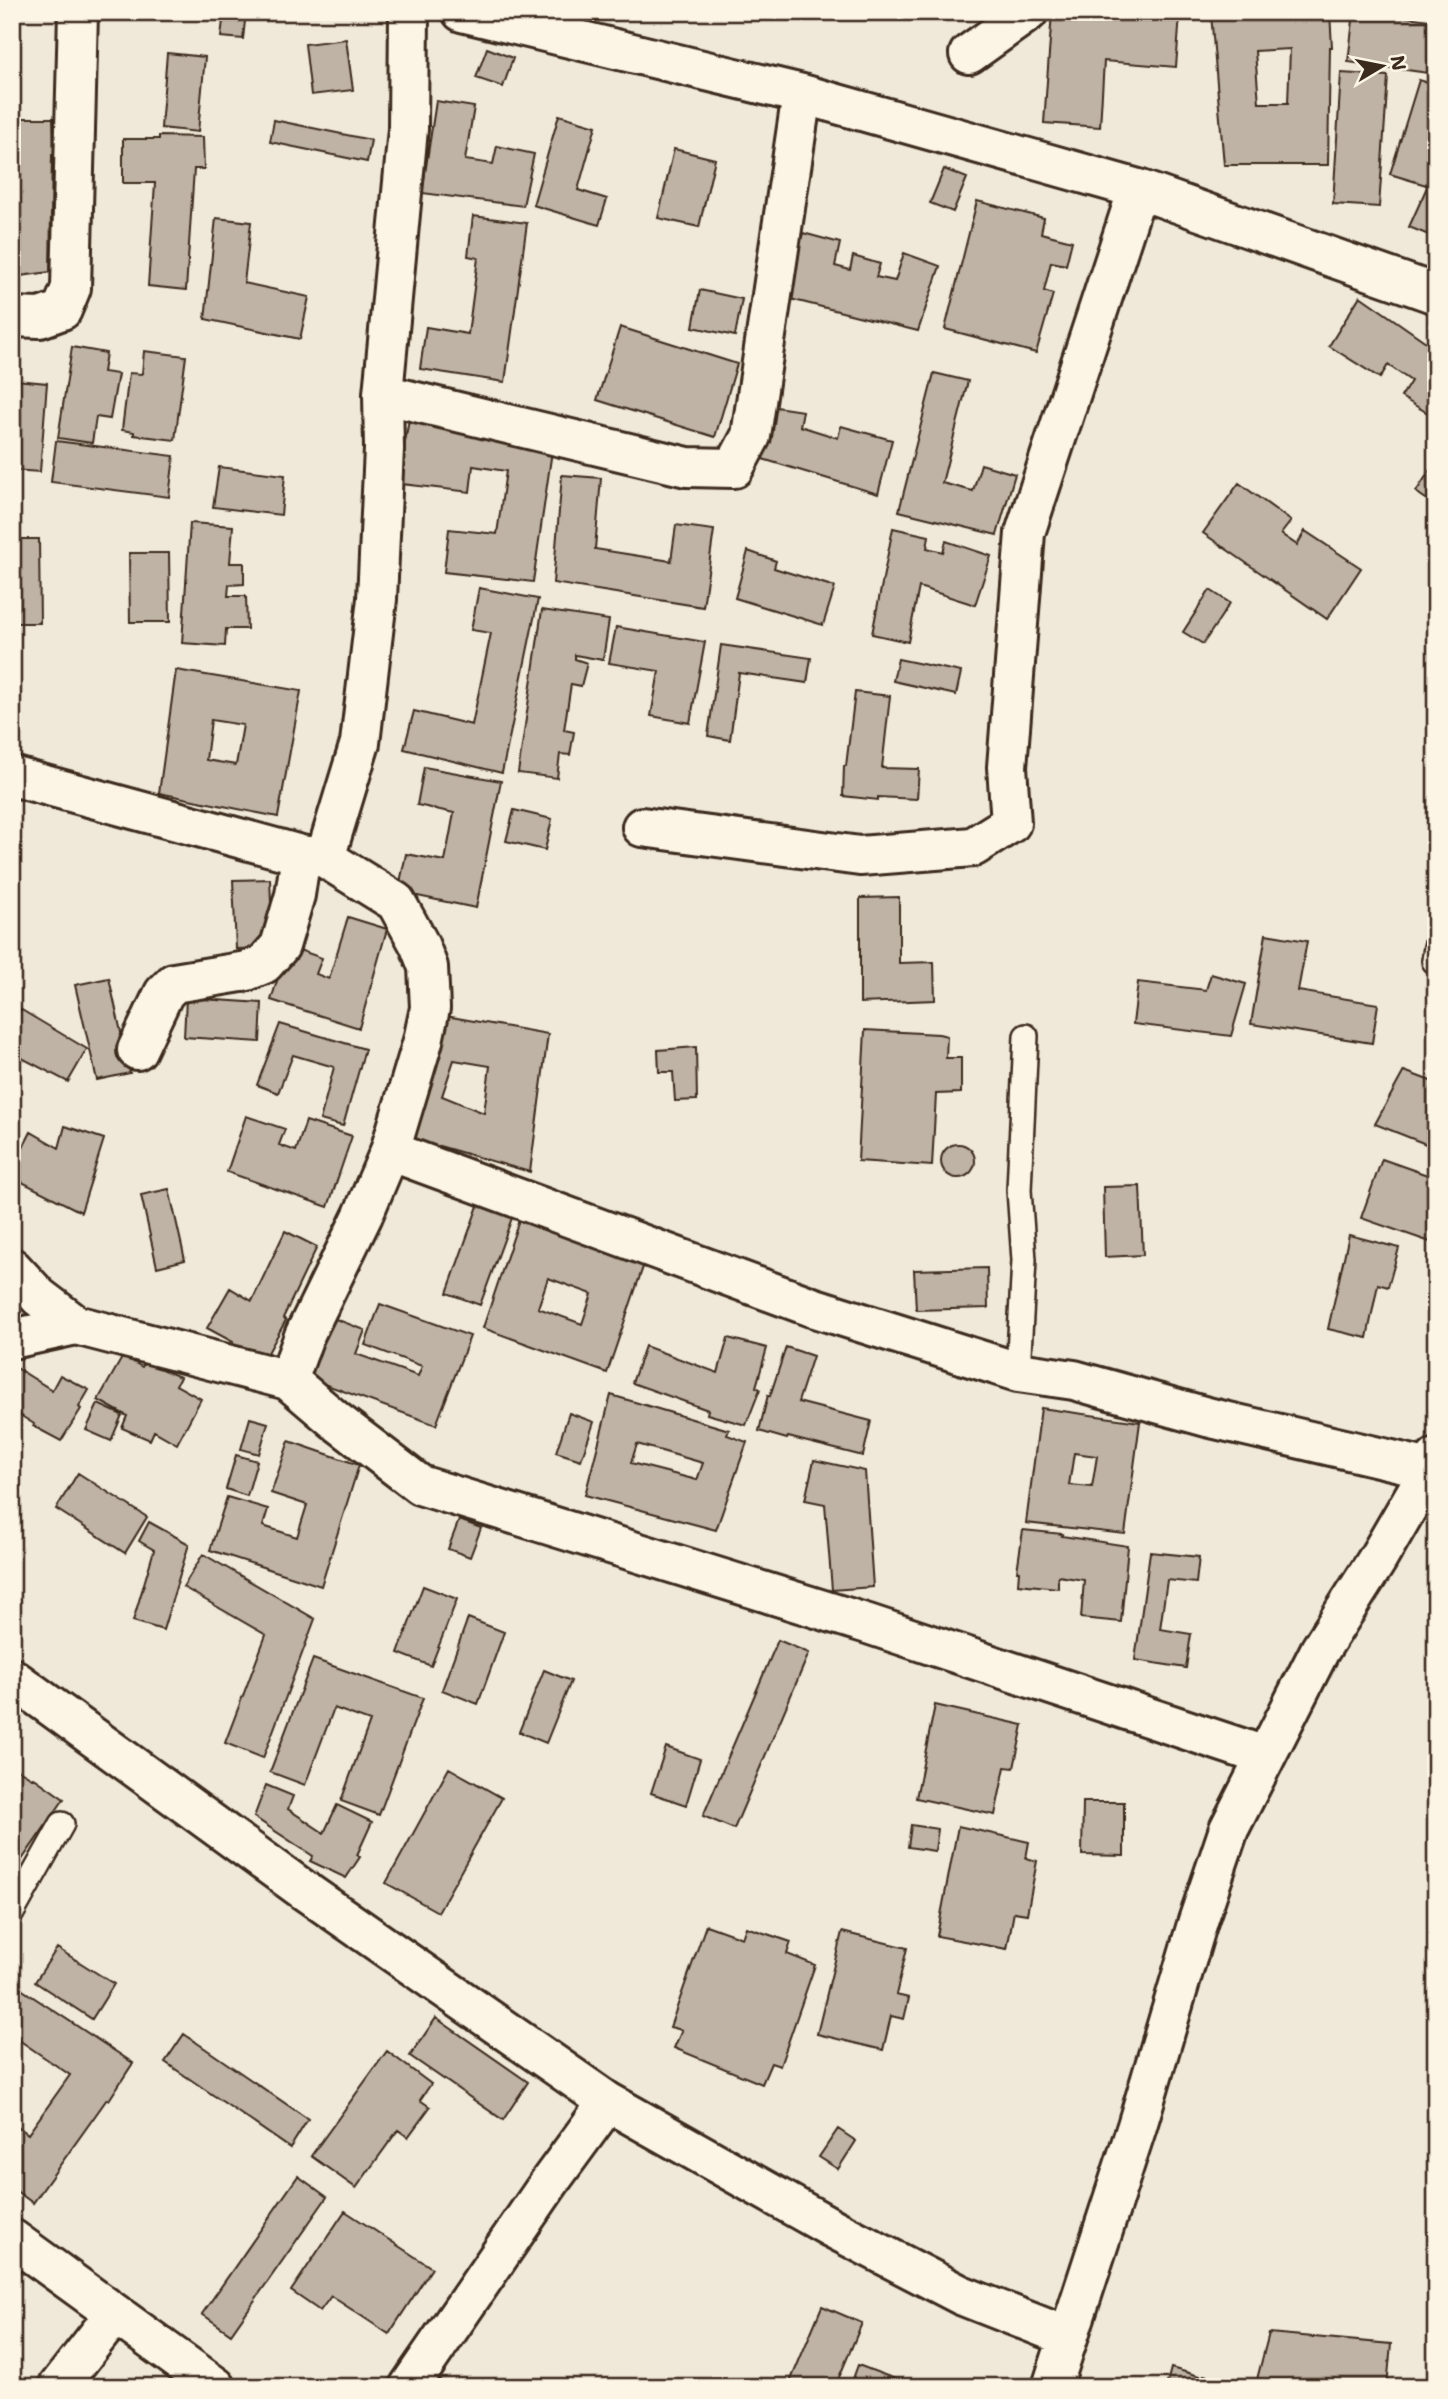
<svg xmlns="http://www.w3.org/2000/svg" width="1448" height="2399" viewBox="0 0 1448 2399" font-family="'Shantell Sans',sans-serif">
	<rect width="100%" height="100%" fill="#f0e9d9"/>
	<filter id="ink" filterUnits="userSpaceOnUse"><feTurbulence type="fractalNoise" baseFrequency=".0143" numOctaves="2"/><feDisplacementMap in="SourceGraphic" scale="14" xChannelSelector="R" yChannelSelector="G"/><feConvolveMatrix kernelMatrix="1 2 1 2 8 2 1 2 1" color-interpolation-filters="sRGB"/></filter>
	<g filter="url(#ink)">
		<!-- building -->
		<path fill="#beb3a4" stroke="#3b2a1e" stroke-width="2" fill-rule="evenodd" d="M224,12H246L243,39L221,37Z
			M1052,12H1151L1180,15L1176,67L1104,61L1100,127L1044,123Z
			M1231,12H1330L1332,47H1330L1328,165H1224L1211,14ZM1290,49L1288,103H1259L1255,51Z
			M1354,12H1373L1436,21V74L1348,62Z
			M346,39L353,90L311,95L305,44Z
			M487,48L513,58L503,87L476,78Z
			M167,53L205,57L198,132L161,128Z
			M1341,73L1388,76L1379,207L1333,204Z
			M1419,80L1436,85V152L1426,185L1390,174Z
			M436,101L474,107L465,160L493,164L497,146L534,154L523,206L422,193Z
			M559,115L596,126L578,190L607,199L599,225L533,205Z
			M12,118H53L54,156L52,155L50,272L12,277Z
			M274,120L371,140L367,162L270,142Z
			M159,136L203,137L204,169H194L186,290L148,286L155,183H123V139H159Z
			M674,149L715,159L699,227L658,218Z
			M1436,167V238L1409,227Z
			M944,169L967,178L953,212L930,203Z
			M977,201L1044,218L1041,233L1072,241L1066,265L1051,262L1044,291L1053,294L1036,353L945,329Z
			M473,216L527,223L505,382L420,369L426,327L468,334L478,258L468,256Z
			M216,218L251,222L244,283L309,297L300,339L205,319Z
			M803,233L840,243L835,266L850,270L853,256L880,264L876,277L895,281L904,253L940,266L918,331L786,298Z
			M700,290L742,299L735,336L693,327Z
			M1360,296L1436,349V418L1401,397L1411,381L1388,365L1380,378L1329,346Z
			M620,327L737,364L715,437L597,400Z
			M72,347L106,353L103,372L118,374L110,419L96,417L92,443L58,438Z
			M144,351L186,356L175,440L134,435V432L122,430L129,373L142,374Z
			M12,370H16V380L47,383L40,472L12,470Z
			M934,373L968,381L942,483L973,491L981,464L1015,474L997,535L899,511Z
			M763,405L803,411L800,426L838,438L841,426L892,440L878,494L756,457Z
			M409,419L553,444L533,582L444,572L449,529L497,534L506,471L473,466L470,492L402,484L405,454H403Z
			M56,441L174,456L169,497L51,482Z
			M219,467L285,475L281,515L213,507Z
			M1432,467L1436,470V506L1416,492Z
			M562,475L601,478L595,549L671,561L676,525L714,530L703,607L553,583Z
			M1239,483L1291,521L1281,534L1297,545L1305,531L1361,568L1327,619L1203,533Z
			M190,523L233,526L230,563H244V584L229,585L228,596H246L247,629H226L225,646L182,643Z
			M893,528L929,536L927,548L943,552L946,541L991,556L975,605L919,587L908,642L872,634Z
			M12,539H39L40,623H12Z
			M748,551L776,561L774,568L835,587L823,625L735,598Z
			M129,553H169L170,622H130Z
			M479,588L538,599L502,773L404,749L414,711L472,725L491,633L471,630Z
			M1210,590L1230,603L1203,644L1183,632Z
			M542,610L609,620L603,660L575,655V659L587,663L581,686L571,684L564,730L574,732L570,755L560,754L557,778L518,773Z
			M616,627L705,642L690,723L651,716L659,671L609,663Z
			M721,645L811,658L807,683L739,673L730,740L708,736Z
			M898,659L961,672L956,695L893,681Z
			M176,670L301,691L278,817L159,793ZM211,720L243,725L236,765L206,760Z
			M855,692L890,696L882,768L919,769L917,799L878,797V800L843,796L844,766H846Z
			M424,767L501,781L476,908L398,892L406,854L445,861L454,813L417,805Z
			M514,810L552,819L545,850L506,841Z
			M270,879L273,948L236,949L233,880Z
			M899,897V963L934,962L935,1000L860,1003V898Z
			M348,917L387,929L359,1028L271,1000L288,946L322,958L316,974L329,979Z
			M1266,934L1307,941L1298,991L1378,1004L1372,1043L1251,1024Z
			M1211,974L1246,984L1231,1036L1133,1024L1138,982L1206,990Z
			M109,978L130,1073L97,1080L75,985Z
			M186,998L262,1003L260,1042L184,1037Z
			M20,1009L87,1049L68,1082L12,1053V1030Z
			M440,1015L548,1034L530,1172L439,1146L438,1148L400,1135ZM454,1060L490,1066L484,1113L442,1096Z
			M280,1024L365,1049L343,1126L320,1120L334,1067L293,1055L278,1093L257,1085Z
			M865,1030L939,1034L947,1036L946,1058H961V1093L936,1094L932,1166L858,1161Z
			M696,1047L697,1100L675,1101L673,1072H659L658,1050Z
			M1404,1071L1436,1083V1148L1375,1124Z
			M246,1116L285,1129L279,1145L296,1151L306,1121L352,1136L328,1207L227,1172Z
			M65,1126L104,1139L81,1212L12,1177V1169L31,1132L59,1148Z
			M941 1161a17 17 0 1 1 34 0a17 17 0 1 1-34 0Z
			M1382,1159L1436,1178V1244L1361,1218Z
			M1140,1186L1143,1255L1105,1257L1103,1187Z
			M169,1189L185,1260L157,1267L141,1195Z
			M479,1203L513,1215L480,1305L447,1293Z
			M520,1217L645,1261L607,1373L483,1328ZM548,1278L592,1294L582,1324L538,1308Z
			M285,1231L317,1247L283,1318L286,1320L264,1360L232,1345L233,1342L207,1328L230,1288L252,1301Z
			M1349,1235L1399,1248L1388,1287L1378,1284L1367,1338L1328,1329Z
			M987,1268L988,1308L916,1310L914,1270Z
			M380,1304L470,1336L436,1425L310,1379L333,1318L365,1330L356,1354L418,1376L422,1366L365,1345Z
			M728,1338L767,1348L756,1387L760,1389L746,1425L707,1414L708,1410L632,1383L645,1346L718,1373Z
			M786,1347L813,1356L798,1402L871,1421L863,1456L788,1437L787,1439L759,1431L768,1395L770,1396Z
			M123,1356L142,1367L145,1362L180,1377L176,1385L201,1399L177,1444L154,1431L150,1440L122,1428L127,1416L98,1400Z
			M12,1365L52,1390L60,1375L89,1390L79,1407L81,1409L61,1441L33,1426L34,1424L12,1410Z
			M611,1395L729,1430L727,1435L747,1442L716,1530L585,1495ZM637,1444L703,1463L697,1480L631,1463Z
			M98,1404L122,1415L111,1441L86,1430Z
			M1041,1408L1140,1422L1125,1534L1026,1523ZM1074,1453L1097,1456L1092,1487L1069,1485Z
			M569,1413L594,1422L581,1460L556,1452Z
			M250,1418L268,1423L259,1454L241,1449Z
			M289,1441L359,1465L321,1586L210,1550L227,1497L268,1509L263,1526L297,1537L307,1505L271,1493Z
			M236,1455L257,1461L247,1496L226,1489Z
			M814,1460L865,1471L873,1587L832,1590L825,1504L805,1500Z
			M78,1473L147,1517L125,1553L56,1509Z
			M459,1520L481,1528L470,1557L448,1549Z
			M149,1522L189,1544L163,1630L133,1621L154,1550L139,1541Z
			M1023,1530L1063,1534L1062,1536L1128,1546L1121,1622L1081,1618L1084,1580L1058,1576V1588L1018,1584L1019,1571H1017Z
			M1150,1552L1199,1557L1196,1583L1167,1580L1160,1629L1191,1634L1186,1668L1135,1660Z
			M203,1554L315,1619L263,1758L225,1743L266,1635L183,1587Z
			M423,1586L457,1599L431,1666L398,1653Z
			M468,1618L504,1632L478,1704L442,1690Z
			M778,1640L809,1653L734,1829L703,1816Z
			M313,1659L423,1698L379,1815L341,1801L370,1721L334,1708L305,1785L270,1772Z
			M544,1670L571,1681L546,1743L519,1732Z
			M935,1705L1023,1725L1014,1768L1005,1767L995,1815L916,1798Z
			M666,1747L700,1759L686,1805L651,1793Z
			M12,1766L32,1778L33,1777L64,1799L12,1874Z
			M449,1768L502,1798L438,1912L386,1883Z
			M266,1785L293,1796L288,1809L324,1833L337,1805L372,1822L357,1855L360,1857L346,1878L310,1861L313,1856L254,1817Z
			M1083,1802H1124V1856L1082,1855Z
			M911,1825L938,1829L935,1851L908,1847Z
			M958,1826L1029,1842L1026,1858L1037,1861L1027,1914L1014,1912L1007,1949L937,1936Z
			M706,1925L742,1938L746,1927L791,1942L787,1954L815,1965L780,2066L771,2063L762,2084L674,2048L682,2030L670,2027Z
			M842,1932L907,1948L896,1995L909,1998L904,2019L891,2016L883,2050L817,2034Z
			M57,1948L114,1984L92,2019L35,1982Z
			M12,1983L133,2063L109,2100L107,2099L33,2203L12,2188V2122L28,2134L70,2075L16,2038L12,2043Z
			M436,2018L528,2082L503,2120L410,2056Z
			M184,2034L308,2119L290,2148L165,2062Z
			M387,2051L431,2084L420,2100L430,2107L408,2137L398,2130L356,2188L311,2156Z
			M838,2129L856,2141L838,2169L819,2157Z
			M298,2176L327,2197L231,2334L202,2314Z
			M345,2211L432,2268L389,2334L331,2296L320,2311L291,2291Z
			M822,2306L862,2323L835,2387H788Z
			M1269,2333L1391,2344L1387,2387H1255Z
			M858,2365L898,2380L896,2387H850Z
			M1171,2368L1203,2377L1204,2375L1241,2387H1166Z
			M113,2378L128,2387H107Z"/>
		<g fill="none" stroke-linecap="round" stroke-linejoin="round">
			<!-- service casing -->
			<g stroke="#3b2a1e" stroke-width="28">
				<path id="service" d="M1434,961L1436,947
					M1018,1372L1024,1260L1019,1190L1026,1036
					M12,1913L62,1824"/>
			</g>
			<!-- minor casing -->
			<g stroke="#3b2a1e" stroke-width="44">
				<path id="minor" d="M409,12L408,129L383,394L384,449L377,599L360,743L325,858L396,902L419,944L428,967L430,1008L423,1041L390,1151L363,1215L304,1336L288,1380L335,1420L420,1485L868,1624L1265,1756
					M462,12L802,94L1138,189L1436,294
					M969,54L1028,12
					M12,317L40,318L62,310L71,288L78,12
					M383,394L687,467L734,468L751,436L802,94
					M12,776L301,855L325,858
					M642,827L860,856L973,847L1011,823L1007,767L1025,533L1138,189
					M137,1050L164,993L174,983L247,971L264,964L280,946L295,895L301,855
					M390,1151L812,1307L1018,1372L1074,1380L1207,1417L1430,1469
					M12,1268L39,1297L76,1325L288,1380
					M12,1339L76,1325
					M12,1678L305,1891L608,2102L832,2228L961,2295L1068,2337
					M12,2239L216,2387
					M58,2387L114,2315
					M409,2387L551,2180L608,2102
					M1052,2387L1137,2126L1198,1921L1229,1829L1320,1650L1377,1560L1436,1458"/>
			</g>
			<!-- service -->
			<use href="#service" stroke="#fcf5e5" stroke-width="23"/>
			<!-- minor -->
			<use href="#minor" stroke="#fcf5e5" stroke-width="38"/>
		</g>
	</g>
	<!-- margin -->
	<rect width="1448" height="2399" fill="none" stroke="#fcf5e5" stroke-width="42"/>
	<rect x="21" y="21" width="1406" height="2357" fill="none" stroke="#3b2a1e" stroke-width="2.5" filter="url(#ink)"/>
	<!-- north arrow -->
	<g transform="translate(1382 66) rotate(80)" stroke="#fcf5e5" stroke-width="5" paint-order="stroke">
	<path d="M0-5L12 26L0 18L-12 26Z" fill="#3b2a1e"/>
	<text y="-10" font-size="19" font-weight="bold" text-anchor="middle" fill="#3b2a1e">N</text>
	</g>
</svg>
